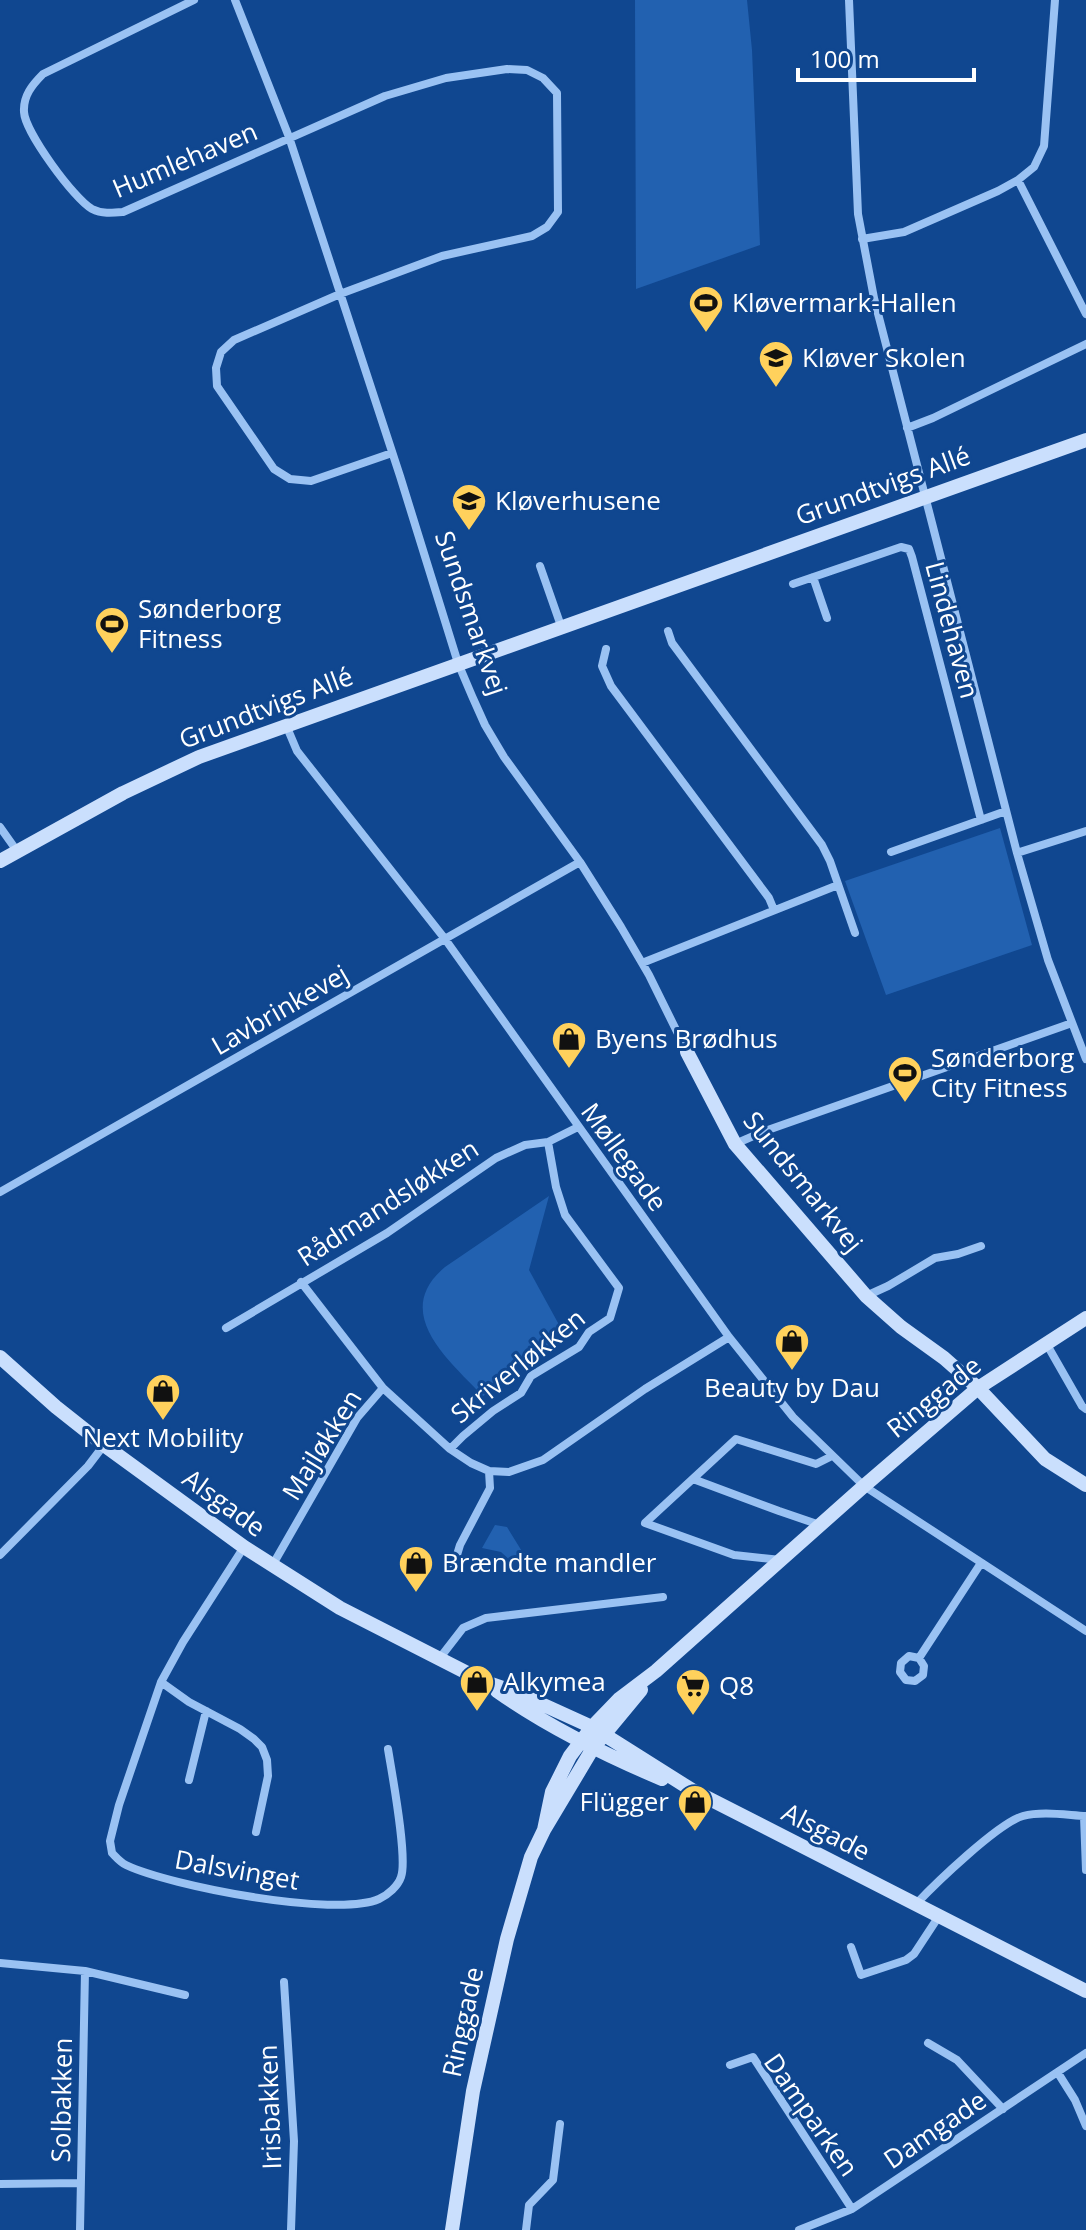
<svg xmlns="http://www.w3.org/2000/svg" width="1086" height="2230" viewBox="0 0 1086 2230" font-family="'Open Sans',sans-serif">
	<rect width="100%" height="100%" fill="#104790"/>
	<!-- green -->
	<path fill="#2261b0" d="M635,0H747L752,50L760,245L636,289Z
		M1000,828L1032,945L886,995L845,881Z
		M549,1196L529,1270L563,1332L551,1338L549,1347L515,1367V1378L483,1396C450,1361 390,1313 445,1267Z
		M495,1525L507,1527L523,1553H527V1560L512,1562L501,1552L482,1548Z"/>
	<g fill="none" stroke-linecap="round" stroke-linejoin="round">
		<!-- street -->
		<path stroke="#9ac2f3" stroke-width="8" d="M194,0L43,74C32,85 23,96 24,112C25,132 74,199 92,209C102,214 112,213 123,212L385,96L446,78L507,69L527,70L543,78L557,93L558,212L547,227L532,236L442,256L340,294L234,340L221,352L216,368L217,386L274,469L290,479L311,481L392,453
			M235,0L289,137L400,476L458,663L472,696L485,725L504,757L580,862L621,927L649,975L687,1052
			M849,0L858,214L874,298L1017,853L1048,960L1086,1059
			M1018,180L1086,314
			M862,239L904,232L998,191L1018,180L1034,167L1044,146L1055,0
			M907,428L933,418L1086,344
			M540,566L561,626
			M813,577L827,618
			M793,584L901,547L909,549L912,557L981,820
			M668,631L672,643L822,845L830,861L855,933
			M606,649L602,666L611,686L769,898L774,910
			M286,725L297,751L445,939L729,1337L793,1417L864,1486L1086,1631
			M0,827L17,851
			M891,852L1006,811
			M1017,853L1086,831
			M642,963L838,885
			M735,1144L765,1131L1072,1023
			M0,1192L580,862
			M301,1282L383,1388L450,1449L471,1463L489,1471L509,1472L543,1460L645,1389L729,1337
			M866,1296L888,1286L935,1258L958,1254L981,1246
			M226,1328L387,1233L496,1158L525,1145L548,1142L578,1127
			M1046,1343L1082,1406L1086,1409
			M450,1449L463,1436L493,1411L521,1393L531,1376L579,1347L589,1332L610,1318L619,1288L565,1215L556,1187L548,1142
			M693,1479L779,1511L820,1525
			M244,1547L183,1642L161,1682L119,1805L110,1841L112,1853C116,1857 120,1862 126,1865C170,1886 336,1918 379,1899C388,1895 398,1886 401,1877C408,1858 392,1774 388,1749
			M0,1555L88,1466L104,1445
			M781,1560L734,1555L645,1523L736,1439L816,1464L832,1456
			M272,1566L357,1418L383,1388
			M453,1568L460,1545L490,1488L489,1471
			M919,1658L924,1666L923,1675L915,1681L906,1680L900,1672L901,1663L909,1656L919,1658L981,1563
			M439,1659L463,1628L486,1618L663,1597
			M161,1682L189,1702L240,1729L254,1739L262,1747L267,1760L268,1776L256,1832
			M189,1780L206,1711
			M1084,1816L1086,1870
			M916,1904C935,1884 998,1823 1023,1816C1042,1811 1066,1815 1086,1816
			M851,1947L861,1975L906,1960L914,1954L939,1916
			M0,1963L85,1971L185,1995
			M284,1982L294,2141L291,2230
			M928,2043L957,2060L1003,2109
			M730,2065L753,2057L852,2209
			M1058,2073L1075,2100L1086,2126
			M0,2184L80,2183
			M80,2230L85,1971
			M526,2230L529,2205L553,2180L560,2124
			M799,2230L852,2209L1086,2053"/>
		<!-- secondary -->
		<path stroke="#cadffd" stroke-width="14" d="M0,861L123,793L199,757L1086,440
			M687,1052L735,1144L866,1296L901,1327L944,1358L978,1388L1045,1459L1086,1485
			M0,1357L56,1407L104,1445L244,1547L340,1608L483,1681L515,1692L592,1727L692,1790L1086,1991
			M497,1691C548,1727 605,1755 662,1779
			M544,1830L552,1792L570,1756L592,1727L619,1699L656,1671L864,1486L978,1388L1086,1318
			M452,2230L473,2091L507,1939L531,1857L544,1830L593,1748L641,1690"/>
	</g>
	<!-- icons -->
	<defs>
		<g id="stadium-pin" transform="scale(1.8)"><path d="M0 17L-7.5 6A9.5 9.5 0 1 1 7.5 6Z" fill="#ffd15c" stroke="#104790"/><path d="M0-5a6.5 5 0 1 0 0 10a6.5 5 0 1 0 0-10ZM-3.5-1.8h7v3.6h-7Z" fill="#111"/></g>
		<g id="school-pin" transform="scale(1.8)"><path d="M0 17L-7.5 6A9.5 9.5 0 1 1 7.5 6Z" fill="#ffd15c" stroke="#104790"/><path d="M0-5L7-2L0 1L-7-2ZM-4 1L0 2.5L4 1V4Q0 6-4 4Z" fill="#111"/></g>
		<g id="shop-pin" transform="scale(1.8)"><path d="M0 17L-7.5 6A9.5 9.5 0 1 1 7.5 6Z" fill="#ffd15c" stroke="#104790"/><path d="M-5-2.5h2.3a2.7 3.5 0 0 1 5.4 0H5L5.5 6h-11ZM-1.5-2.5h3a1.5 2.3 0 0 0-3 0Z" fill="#111"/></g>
		<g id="supermarket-pin" transform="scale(1.8)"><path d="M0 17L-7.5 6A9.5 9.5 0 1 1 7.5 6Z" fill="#ffd15c" stroke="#104790"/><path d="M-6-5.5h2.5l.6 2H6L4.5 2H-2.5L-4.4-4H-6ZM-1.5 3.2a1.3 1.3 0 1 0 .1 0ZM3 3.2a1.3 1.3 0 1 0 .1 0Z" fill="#111"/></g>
	</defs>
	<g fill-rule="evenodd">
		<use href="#stadium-pin" x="706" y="303"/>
		<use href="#school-pin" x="776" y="358"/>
		<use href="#school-pin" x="469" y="501"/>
		<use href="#stadium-pin" x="112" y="624"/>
		<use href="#shop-pin" x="569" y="1039"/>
		<use href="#stadium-pin" x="905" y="1073"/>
		<use href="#shop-pin" x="792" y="1341"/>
		<use href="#shop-pin" x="163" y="1391"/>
		<use href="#shop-pin" x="416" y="1563"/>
		<use href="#shop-pin" x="477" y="1682"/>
		<use href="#supermarket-pin" x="693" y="1686"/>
		<use href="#shop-pin" x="695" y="1802"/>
	</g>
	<g text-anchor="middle" stroke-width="6" stroke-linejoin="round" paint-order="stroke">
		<!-- street labels -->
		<g font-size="26" fill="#fff" stroke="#104790">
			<text transform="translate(185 160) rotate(-23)" y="9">Humlehaven</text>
			<text transform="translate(883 486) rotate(-20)" y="9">Grundtvigs Allé</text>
			<text transform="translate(471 613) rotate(71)" y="9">Sundsmarkvej</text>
			<text transform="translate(952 630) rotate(75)" y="9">Lindehaven</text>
			<text transform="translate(266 708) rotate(-21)" y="9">Grundtvigs Allé</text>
			<text transform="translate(280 1010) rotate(-30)" y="9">Lavbrinkevej</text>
			<text transform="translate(624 1157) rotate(54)" y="9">Møllegade</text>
			<text transform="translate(803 1182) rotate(51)" y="9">Sundsmarkvej</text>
			<text transform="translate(388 1203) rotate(-33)" y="9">Rådmandsløkken</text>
			<text transform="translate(518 1366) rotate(-39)" y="9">Skriverløkken</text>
			<text transform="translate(934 1397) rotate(-39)" y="9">Ringgade</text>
			<text transform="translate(322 1445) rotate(-58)" y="9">Majløkken</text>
			<text transform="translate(224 1503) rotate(36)" y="9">Alsgade</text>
			<text transform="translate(826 1832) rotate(27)" y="9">Alsgade</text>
			<text transform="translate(237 1870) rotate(10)" y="9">Dalsvinget</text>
			<text transform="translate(463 2022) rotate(-78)" y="9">Ringgade</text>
			<text transform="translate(62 2100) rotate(-89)" y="9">Solbakken</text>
			<text transform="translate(270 2107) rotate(-92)" y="9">Irisbakken</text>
			<text transform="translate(811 2115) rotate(55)" y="9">Damparken</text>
			<text transform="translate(935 2130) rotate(-34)" y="9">Damgade</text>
		</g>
		<!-- poi labels -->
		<g font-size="26" fill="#fff" stroke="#104790" text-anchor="start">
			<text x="732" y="312">Kløvermark-Hallen</text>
			<text x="802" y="367">Kløver Skolen</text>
			<text x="495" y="510">Kløverhusene</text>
			<text x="138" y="618">Sønderborg<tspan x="138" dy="30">Fitness</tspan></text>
			<text x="595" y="1048">Byens Brødhus</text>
			<text x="931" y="1067">Sønderborg<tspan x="931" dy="30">City Fitness</tspan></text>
			<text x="792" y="1397" text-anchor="middle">Beauty by Dau</text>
			<text x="163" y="1447" text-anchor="middle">Next Mobility</text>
			<text x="442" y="1572">Brændte mandler</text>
			<text x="503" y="1691">Alkymea</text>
			<text x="719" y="1695">Q8</text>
			<text x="669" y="1811" text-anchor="end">Flügger</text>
		</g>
	</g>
	<!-- scale -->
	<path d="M798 68v12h176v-12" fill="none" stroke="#ffffff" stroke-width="4"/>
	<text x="810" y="68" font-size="24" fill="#ffffff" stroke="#104790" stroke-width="6" paint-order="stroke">100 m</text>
</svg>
